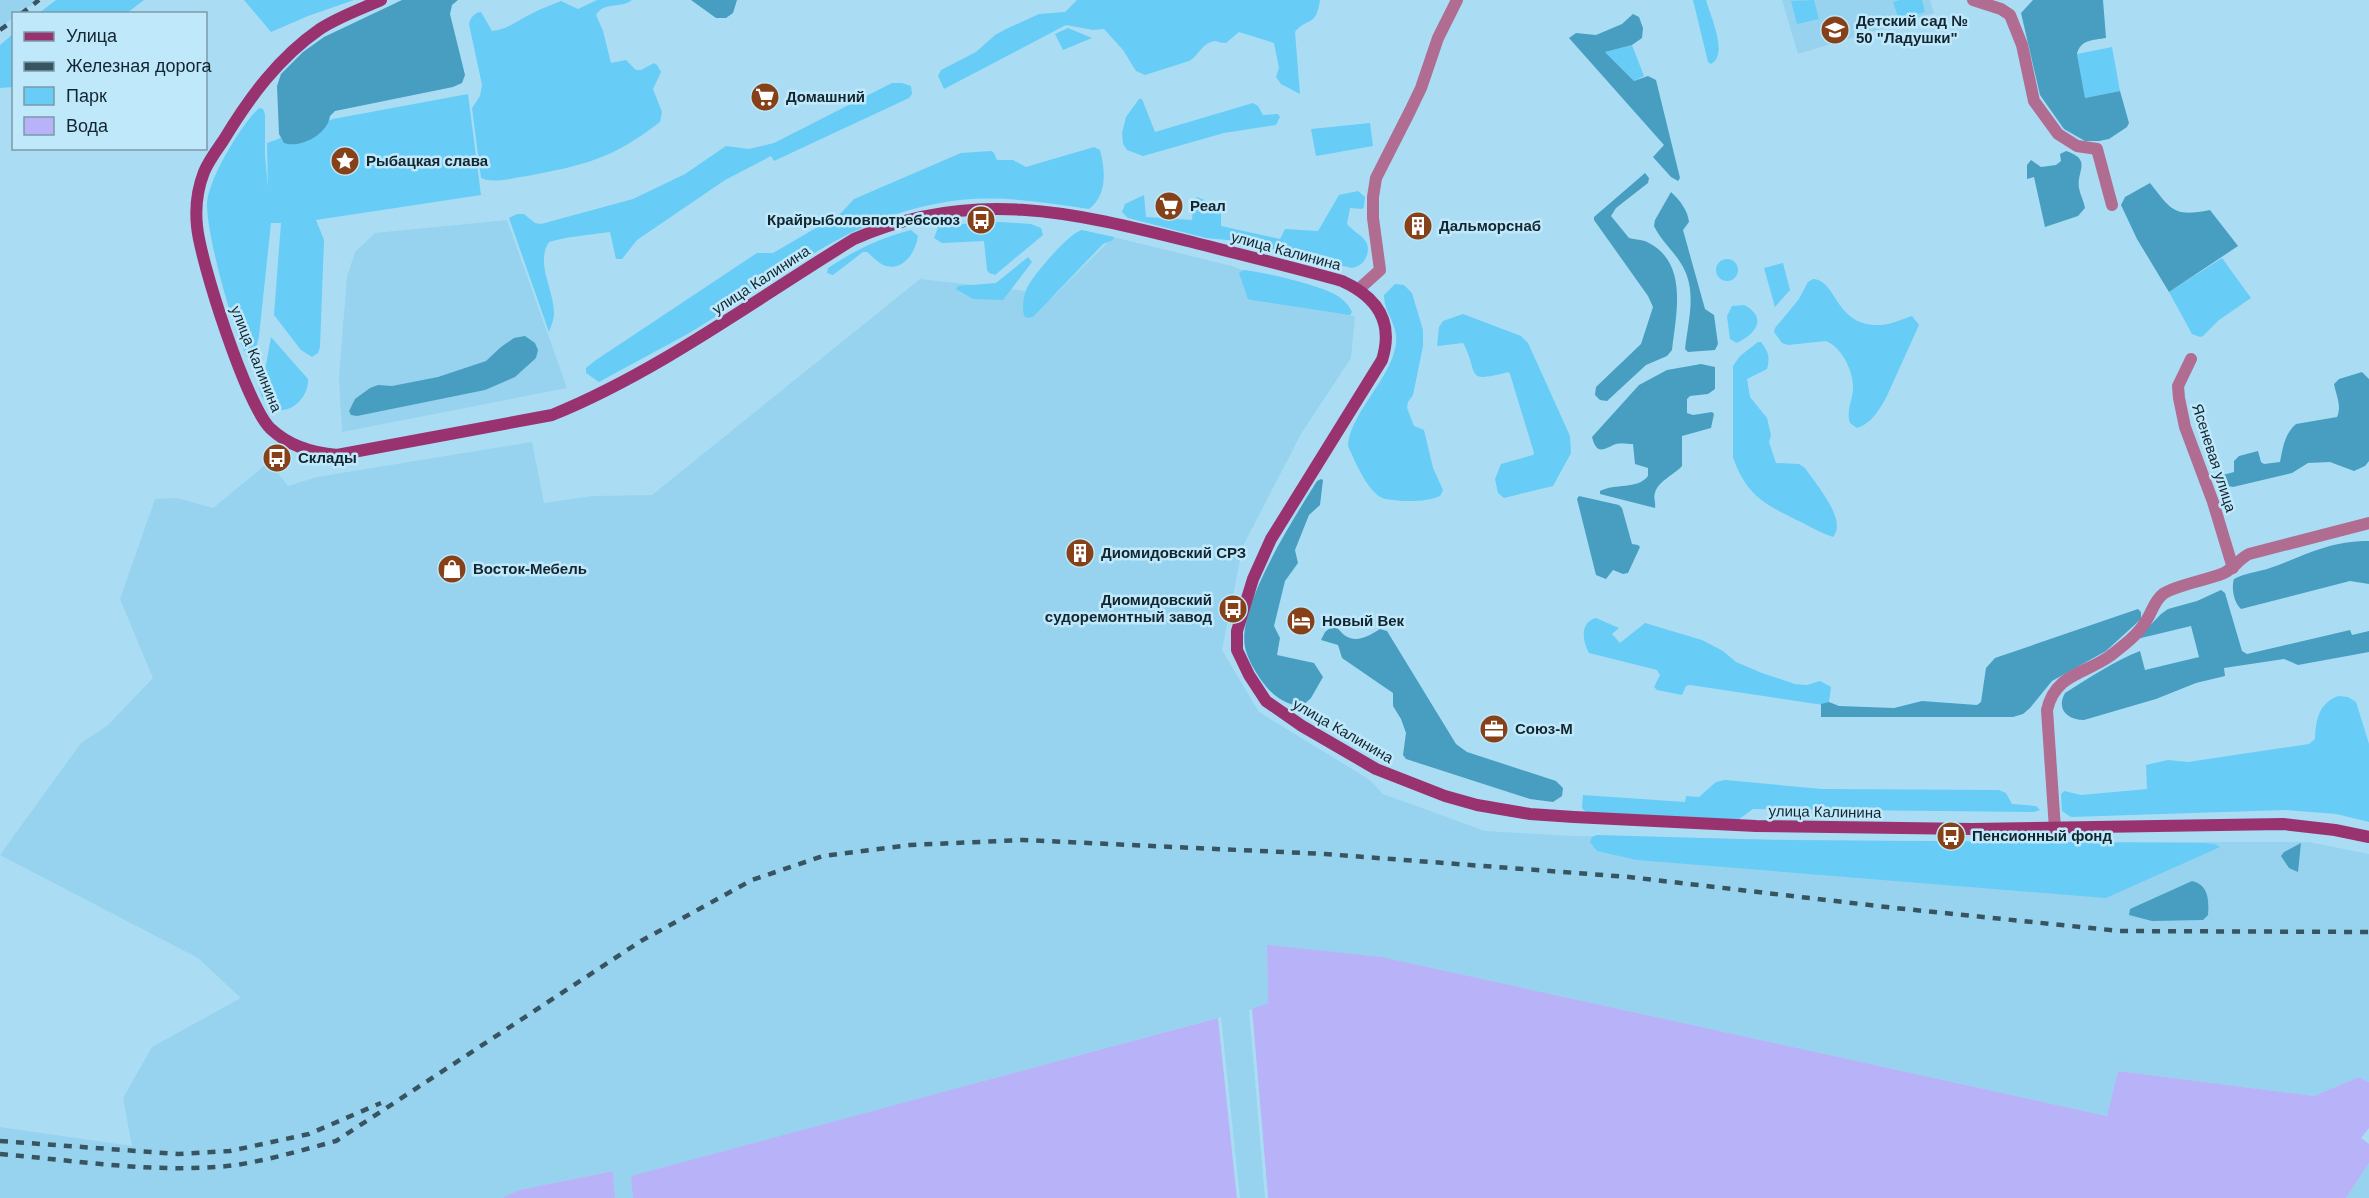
<svg xmlns="http://www.w3.org/2000/svg" width="2369" height="1198" viewBox="0 0 2369 1198" font-family="Helvetica,sans-serif">
	<rect width="100%" height="100%" fill="#aaddf4"/>
	<!-- built -->
	<path fill="#97d3ee" d="M0,0H39L20,13L14,14L13,18L0,27Z
		M1782,0H1930L1934,13L1798,54Z
		M507,220L567,388L342,432L339,379L341,350L347,277L355,252L375,233Z
		M1113,237L1232,266L1355,317L1351,358L1301,434L1243,546L1222,650L1259,712L1370,780L1383,794L1485,831L1572,836L1928,842H2309L2369,854V1082L2359,1077L2314,1096L2118,1071L2107,1116L1382,957L1267,946L1268,1004L1252,1009L1268,1198H1237L1217,1018L632,1176L633,1198H615L613,1171L519,1190L502,1198H0V1127L132,1146L123,1098L152,1047L241,998L198,958L0,855L81,743L108,725L153,678L120,599L155,499L177,498L213,508L269,462L288,486L317,477L532,442L544,503L592,496L652,495L920,279L1019,290L1053,297Z
		M2369,1163V1198H2346Z"/>
	<!-- green -->
	<path fill="#67ccf6" d="M56,0H144L127,13H39Z
		M244,0H354L308,16L271,32Z
		M597,0H632C621,9 604,1 596,15L603,31L611,63L626,60L636,70H641L654,63L657,65L661,72L653,89L662,112L660,122C612,159 585,165 527,176C512,178 496,184 481,178L472,108L480,96L482,85L469,24C470,18 475,12 481,12L492,31C508,30 519,19 533,13C542,8 552,5 561,1L578,9Z
		M1077,0H1320C1316,28 1308,16 1295,32L1300,94L1281,84L1276,77L1279,68L1274,43L1239,32L1226,43C1222,43 1219,42 1216,41C1203,41 1199,56 1189,61L1145,75L1136,71L1123,50L1104,29L1093,30L1066,25L944,89L938,76L941,70L976,52L995,35L1006,29L1039,14L1065,12Z
		M1693,0H1706C1710,15 1729,55 1711,64L1708,62Z
		M1814,0L1819,19L1797,24L1791,1Z
		M1900,0H1922L1925,12L1899,20L1893,2Z
		M1068,28L1092,38L1063,50L1055,34Z
		M13,34V87L0,88V45Z
		M1632,45L1644,76L1634,81L1605,52Z
		M2112,47L2120,91L2085,98L2077,54Z
		M892,83H902L911,86L912,94L909,98L774,161L771,156L725,180L637,240L622,259H616L610,232C588,235 570,236 549,242C535,263 554,290 554,313C554,320 551,326 549,332L509,218L517,214H524L535,223L541,224L633,199L685,174L726,146L749,149L774,143Z
		M468,94L481,195L316,220L324,240L320,347L318,353L312,357L301,350L274,315L281,223H271L259,336L254,357L248,358C233,332 206,233 207,203C209,178 241,125 259,108L263,109L265,114V156L268,188L267,143L333,119Z
		M1139,99H1142L1155,132L1253,103L1258,106L1263,115L1278,114L1280,117L1276,125L1224,133L1143,156L1127,150L1123,144L1122,133L1126,117Z
		M1370,123L1373,146L1316,156L1311,129Z
		M1094,147L1100,150C1105,169 1108,195 1089,209C1038,201 986,193 935,204C842,222 770,284 691,332C661,349 629,365 599,382L586,373V368L596,360L757,253H773L840,214L854,199L961,153L991,151L994,153L997,160H1013L1026,167Z
		M1358,191L1365,197L1364,207L1362,209L1350,208L1347,224C1356,235 1372,238 1367,255C1364,263 1360,266 1352,268L1238,241L1206,238L1128,218L1122,212L1125,204L1144,195L1146,217L1192,220L1194,200L1197,197L1209,202L1221,214V226L1280,239L1285,229L1318,231L1339,195Z
		M1001,222L1031,224L1041,228L1043,235L995,275L989,273L987,270L984,241L942,243L934,238L939,225Z
		M911,230L918,236C916,251 904,271 886,266C879,264 873,257 867,252H863L833,275L827,273L828,268C855,250 880,238 911,230Z
		M1082,230L1114,237L1113,240L1103,244L1033,317L1027,318L1024,316C1022,306 1023,297 1027,288C1033,275 1070,232 1082,230Z
		M1028,257L1032,262L1003,300L973,299L956,289L958,286L996,283Z
		M2222,258L2251,298L2219,320L2203,336L2200,337L2192,334L2169,292Z
		M1716 270a11 11 0 1 1 22 0a11 11 0 1 1-22 0Z
		M1783,263L1790,290L1775,307L1764,268Z
		M1243,270C1264,272 1319,285 1336,295C1343,299 1349,305 1352,312L1350,315L1252,300L1248,299L1240,276L1239,273Z
		M1813,279C1837,280 1835,327 1880,325C1890,325 1902,319 1912,316L1919,325L1886,398C1879,410 1871,424 1857,428L1850,423C1846,412 1852,401 1853,390C1854,373 1843,348 1826,341L1788,345L1782,343L1774,332L1775,328L1799,299L1808,282Z
		M1395,284L1404,285L1412,293L1423,330V346L1413,395L1408,402L1407,408L1414,426L1424,430L1433,468L1443,490L1440,496C1428,501 1416,501 1403,501C1397,500 1390,500 1385,499C1368,494 1355,461 1348,446C1349,416 1388,381 1395,349C1401,326 1384,315 1384,295Z
		M1744,305C1768,317 1756,334 1737,343L1730,339L1727,316L1732,306Z
		M1463,314L1521,336L1528,343L1570,436L1571,453L1553,486L1504,498L1498,493L1495,479L1501,464L1533,455L1534,453L1510,374L1508,372C1463,384 1480,374 1463,343L1437,346L1439,327L1443,321Z
		M271,337L308,379C309,397 291,415 273,409L262,397L259,388L264,376Z
		M1758,342H1761C1769,352 1770,358 1767,369L1747,379L1750,397L1767,418L1771,435L1769,442L1776,463L1799,464L1805,468C1815,483 1848,520 1833,537C1823,534 1813,528 1803,523C1767,506 1746,496 1733,457V366L1740,356Z
		M1596,618L1619,628L1612,634L1620,643L1645,623L1702,640L1723,651L1736,662L1762,673L1795,684L1807,685L1820,681L1831,687L1829,702L1823,705L1690,685L1686,686L1682,695L1657,690L1654,687L1660,675L1657,670L1589,653C1582,641 1580,622 1596,618Z
		M2338,696L2348,697L2356,702L2369,744V822L2336,814L2285,810L2071,817L2062,811L2061,794L2064,791L2081,795L2147,789L2146,765L2168,760L2188,762L2309,744L2315,739C2316,720 2318,704 2338,696Z
		M1725,780L1822,789L1999,790L2006,793L2012,804L2036,806L2040,810L2034,812L1753,809L1738,820L1586,812L1582,808L1583,795L1685,802L1686,796L1699,797L1716,782Z
		M1597,835L1773,840L2201,843L2215,844L2220,847L2106,898L1637,860L1597,851L1590,842L1592,837Z"/>
	<!-- forest -->
	<path fill="#479ec1" d="M402,0H458L452,5L450,14L465,75L462,83L453,87L335,111L330,116C328,134 300,149 284,143L279,134L277,86L281,74L303,52L324,37Z
		M691,0H737L733,13L726,18H716Z
		M2033,0H2103L2106,38C2093,40 2080,40 2077,54L2085,98L2120,91L2129,123L2127,127L2109,139L2099,141H2085L2064,129L2040,95L2021,13Z
		M1633,14L1639,17L1643,28L1642,38L1632,45L1605,52L1634,81L1648,76L1656,80L1680,178L1678,181L1671,177L1653,157L1664,145L1569,38L1576,33L1596,35L1622,24Z
		M2066,151C2093,160 2076,171 2079,188C2080,195 2084,201 2085,208L2078,216L2045,227L2034,177L2027,179V165L2031,160L2041,167L2056,165L2061,161L2060,154Z
		M1645,173L1649,178L1648,183L1616,208L1611,216L1629,238C1635,240 1641,239 1647,242C1689,262 1676,314 1672,350L1667,356L1646,365L1607,401L1600,400L1595,395L1596,387L1641,344L1653,307L1648,296L1594,220V217Z
		M2150,183C2172,211 2174,217 2210,210L2238,246L2169,292L2137,239L2121,205L2125,197Z
		M1671,192C1680,200 1688,211 1689,222L1683,230L1705,309L1714,315L1718,344L1715,350L1688,352L1685,349C1688,322 1697,292 1683,267C1675,252 1661,241 1654,226L1655,220Z
		M525,336L535,343L538,350L536,358L515,377L485,390L357,416L351,415L349,411L355,399L370,388L378,385L392,386L438,377L486,361L501,347L514,338Z
		M1701,364L1715,367V389L1708,394L1690,396L1687,399V413L1693,415L1712,412L1714,414L1711,428L1682,436V466C1674,475 1658,481 1655,493C1653,497 1656,503 1655,508L1600,494V491C1615,483 1637,490 1648,476V468L1635,464L1633,444C1628,444 1621,443 1616,444C1605,448 1597,457 1592,437L1639,385L1667,370Z
		M2362,372L2369,379V461L2365,466L2354,471L2330,462L2308,463L2292,473L2233,487L2228,486L2221,479L2223,475L2234,472V461L2239,456L2258,451L2261,462L2264,464L2280,462C2283,447 2284,435 2296,424L2337,417C2342,406 2336,395 2334,384L2339,379Z
		M1321,479L1323,480L1320,505L1309,515L1295,550L1298,563L1285,581L1274,626L1280,638L1277,655L1314,663L1323,677L1311,698L1301,707C1282,703 1272,695 1261,680C1255,671 1249,661 1246,651C1233,611 1296,515 1317,481Z
		M1579,496L1619,505L1622,508L1632,544L1638,545L1640,547L1628,573L1623,574L1613,570L1606,579L1596,575L1577,499Z
		M2369,541V584L2350,581L2241,609C2234,603 2231,588 2234,579C2245,573 2258,572 2270,568C2307,555 2328,541 2369,541Z
		M2221,590L2225,593L2242,651L2247,654L2350,630L2352,635L2369,631V652L2298,665L2284,659L2224,668L2225,676L2196,683L2156,699L2084,720C2067,720 2056,709 2065,693C2089,678 2114,661 2140,651L2145,670L2199,657L2191,626L2137,639L2161,614L2168,609L2197,601Z
		M2138,609L2141,612V619L2106,651L2052,681L2030,708L2023,714L2013,717H1821V704L1829,702L1839,706L1894,708L1922,701L1977,705L1981,702L1986,668L1995,658Z
		M1334,625C1338,628 1340,631 1344,635C1356,644 1369,636 1380,629L1387,631L1456,744L1467,752L1556,781L1563,788L1562,796L1553,802L1530,799L1406,759L1403,755L1406,733L1401,719L1393,706V693L1342,658L1338,645L1321,640L1325,632Z
		M2301,843L2298,872L2289,868L2281,856L2284,852Z
		M2192,881C2209,885 2209,901 2208,915L2203,920L2152,921L2129,915L2130,909Z"/>
	<!-- water -->
	<path fill="#b8b2f8" d="M1267,945L1382,957L2107,1116L2118,1071L2314,1096L2359,1077L2369,1082V1128L2361,1138L2369,1144V1163L2346,1198H1268L1252,1009L1268,1003Z
		M1218,1018L1237,1198H633L631,1176Z
		M613,1171L615,1198H502L519,1190Z"/>
	<!-- pier -->
	<path fill="#aaddf4" d="M1252,1009L1268,1198H1265L1249,1010Z
		M1221,1017L1240,1198H1237L1218,1018Z"/>
	<g fill="none" stroke-linecap="round" stroke-linejoin="round">
		<!-- minor -->
		<path stroke="#b16c91" stroke-width="12" d="M1973,0L2001,9L2010,15L2022,45L2034,101L2058,134L2077,146L2097,149L2112,205
			M1359,289L1380,270L1373,218V197L1376,178L1410,111L1421,88L1438,38L1457,0
			M2191,359L2178,386L2179,398L2185,427L2213,502L2233,568
			M2055,829L2047,710C2055,674 2085,674 2110,656C2123,646 2138,635 2146,621C2152,612 2154,601 2163,594C2175,585 2208,580 2224,573C2234,568 2239,559 2249,554L2369,523"/>
		<!-- secondary -->
		<path stroke="#993370" stroke-width="12" d="M381,0C361,9 338,17 320,29C278,58 249,98 223,141C216,151 208,162 204,172C197,190 195,207 197,226C200,261 247,407 271,429C289,446 313,453 337,455L552,415C658,372 756,299 854,239C971,187 1073,212 1192,242C1242,255 1292,267 1342,281C1377,297 1394,322 1382,360L1271,539L1253,579L1237,631V650L1249,675L1266,701L1302,726L1376,769L1445,796L1477,805L1530,814L1574,817L1756,826L1972,829L2283,824L2335,830L2369,837"/>
		<!-- rail -->
		<path stroke="#385460" stroke-width="4.5" stroke-dasharray="8 8" stroke-linecap="butt" d="M21,14L39,0
			M0,30L14,20
			M0,1141L178,1154L230,1151L309,1134L381,1103
			M0,1154C71,1160 144,1172 215,1167C254,1165 298,1151 336,1141L641,941L752,880L823,856L910,845L1023,840L1325,854L1629,877L1895,908L2120,931L2369,932"/>
	</g>
	<!-- icons -->
	<defs>
		<g id="school-disc" transform="scale(1.5)"><circle r="9.5" fill="#864118" stroke="#c0e8fb"/><path d="M0-5L7-2L0 1L-7-2ZM-4 1L0 2.5L4 1V4Q0 6-4 4Z" fill="#fff"/></g>
		<g id="supermarket-disc" transform="scale(1.5)"><circle r="9.5" fill="#864118" stroke="#c0e8fb"/><path d="M-6-5.5h2.5l.6 2H6L4.5 2H-2.5L-4.4-4H-6ZM-1.5 3.2a1.3 1.3 0 1 0 .1 0ZM3 3.2a1.3 1.3 0 1 0 .1 0Z" fill="#fff"/></g>
		<g id="sight-disc" transform="scale(1.5)"><circle r="9.5" fill="#864118" stroke="#c0e8fb"/><path d="M0-6L1.8-2.2L6-1.7L2.9 1.2L3.7 5.4L0 3.3L-3.7 5.4L-2.9 1.2L-6-1.7L-1.8-2.2Z" fill="#fff"/></g>
		<g id="bus-disc" transform="scale(1.5)"><circle r="9.5" fill="#864118" stroke="#c0e8fb"/><path d="M-5-6H5V4H4V6H2V4H-2V6H-4V4H-5ZM-3.5-4V0h7V-4ZM-3.5 1.2v1.5H-2V1.2ZM2 1.2v1.5H3.5V1.2Z" fill="#fff"/></g>
		<g id="building-disc" transform="scale(1.5)"><circle r="9.5" fill="#864118" stroke="#c0e8fb"/><path d="M-4-6H4V6H1V3H-1V6H-4ZM-2.5-4.3h1.7v1.8h-1.7ZM.8-4.3h1.7v1.8H.8ZM-2.5-1h1.7V.8h-1.7ZM.8-1h1.7V.8H.8Z" fill="#fff"/></g>
		<g id="shop-disc" transform="scale(1.5)"><circle r="9.5" fill="#864118" stroke="#c0e8fb"/><path d="M-5-2.5h2.3a2.7 3.5 0 0 1 5.4 0H5L5.5 6h-11ZM-1.5-2.5h3a1.5 2.3 0 0 0-3 0Z" fill="#fff"/></g>
		<g id="hotel-disc" transform="scale(1.5)"><circle r="9.5" fill="#864118" stroke="#c0e8fb"/><path d="M-6-4.5h1.5V1H6V5H4.5V3h-9V5H-6ZM-4 0a1.8 1.8 0 1 1 3.6 0ZM.5 0V-2.5h3Q6-2.5 6 0Z" fill="#fff"/></g>
		<g id="office-disc" transform="scale(1.5)"><circle r="9.5" fill="#864118" stroke="#c0e8fb"/><path d="M-6-3h4V-5.5h4V-3h4V5H-6ZM-1-4.5V-3h2v-1.5ZM-6 0V1H6V0Z" fill="#fff"/></g>
	</defs>
	<g fill-rule="evenodd">
		<use href="#school-disc" x="1835" y="30"/>
		<use href="#supermarket-disc" x="765" y="97"/>
		<use href="#sight-disc" x="345" y="161"/>
		<use href="#supermarket-disc" x="1169" y="206"/>
		<use href="#bus-disc" x="981" y="220"/>
		<use href="#building-disc" x="1418" y="226"/>
		<use href="#bus-disc" x="277" y="458"/>
		<use href="#building-disc" x="1080" y="553"/>
		<use href="#shop-disc" x="452" y="569"/>
		<use href="#bus-disc" x="1233" y="609"/>
		<use href="#hotel-disc" x="1301" y="621"/>
		<use href="#office-disc" x="1494" y="729"/>
		<use href="#bus-disc" x="1951" y="836"/>
	</g>
	<g text-anchor="middle" stroke-width="5" stroke-linejoin="round" paint-order="stroke">
		<!-- poi labels -->
		<g font-size="15" font-weight="bold" fill="#12262f" stroke="#c0e8fb" text-anchor="start">
			<text x="1856" y="26">Детский сад №<tspan x="1856" dy="17">50 "Ладушки"</tspan></text>
			<text x="786" y="102">Домашний</text>
			<text x="366" y="166">Рыбацкая слава</text>
			<text x="1190" y="211">Реал</text>
			<text x="960" y="225" text-anchor="end">Крайрыболовпотребсоюз</text>
			<text x="1439" y="231">Дальморснаб</text>
			<text x="298" y="463">Склады</text>
			<text x="1101" y="558">Диомидовский СРЗ</text>
			<text x="473" y="574">Восток-Мебель</text>
			<text x="1212" y="605" text-anchor="end">Диомидовский<tspan x="1212" dy="17">судоремонтный завод</tspan></text>
			<text x="1322" y="626">Новый Век</text>
			<text x="1515" y="734">Союз-М</text>
			<text x="1972" y="841">Пенсионный фонд</text>
		</g>
		<!-- street labels -->
		<g font-size="15" fill="#12262f" stroke="#c0e8fb">
			<text transform="translate(1286 251) rotate(15)" y="5">улица Калинина</text>
			<text transform="translate(761 280) rotate(-33)" y="5">улица Калинина</text>
			<text transform="translate(256 359) rotate(68)" y="5">улица Калинина</text>
			<text transform="translate(2214 458) rotate(72)" y="5">Ясеневая улица</text>
			<text transform="translate(1343 731) rotate(30)" y="5">улица Калинина</text>
			<text transform="translate(1825 812) rotate(1)" y="5">улица Калинина</text>
		</g>
	</g>
	<!-- legend -->
	<rect x="12" y="12" width="195" height="138" fill="#c0e8fb" stroke="#7a9aa9" stroke-width="1.5"/>
	<rect x="24" y="32" width="30" height="9" fill="#993370" stroke="#7a9aa9" stroke-width="1.5"/>
	<text x="66" y="42" font-size="18" fill="#12262f">Улица</text>
	<rect x="24" y="62" width="30" height="9" fill="#385460" stroke="#7a9aa9" stroke-width="1.5"/>
	<text x="66" y="72" font-size="18" fill="#12262f">Железная дорога</text>
	<rect x="24" y="87" width="30" height="18" fill="#67ccf6" stroke="#7a9aa9" stroke-width="1.5"/>
	<text x="66" y="102" font-size="18" fill="#12262f">Парк</text>
	<rect x="24" y="117" width="30" height="18" fill="#b8b2f8" stroke="#7a9aa9" stroke-width="1.5"/>
	<text x="66" y="132" font-size="18" fill="#12262f">Вода</text>
</svg>
